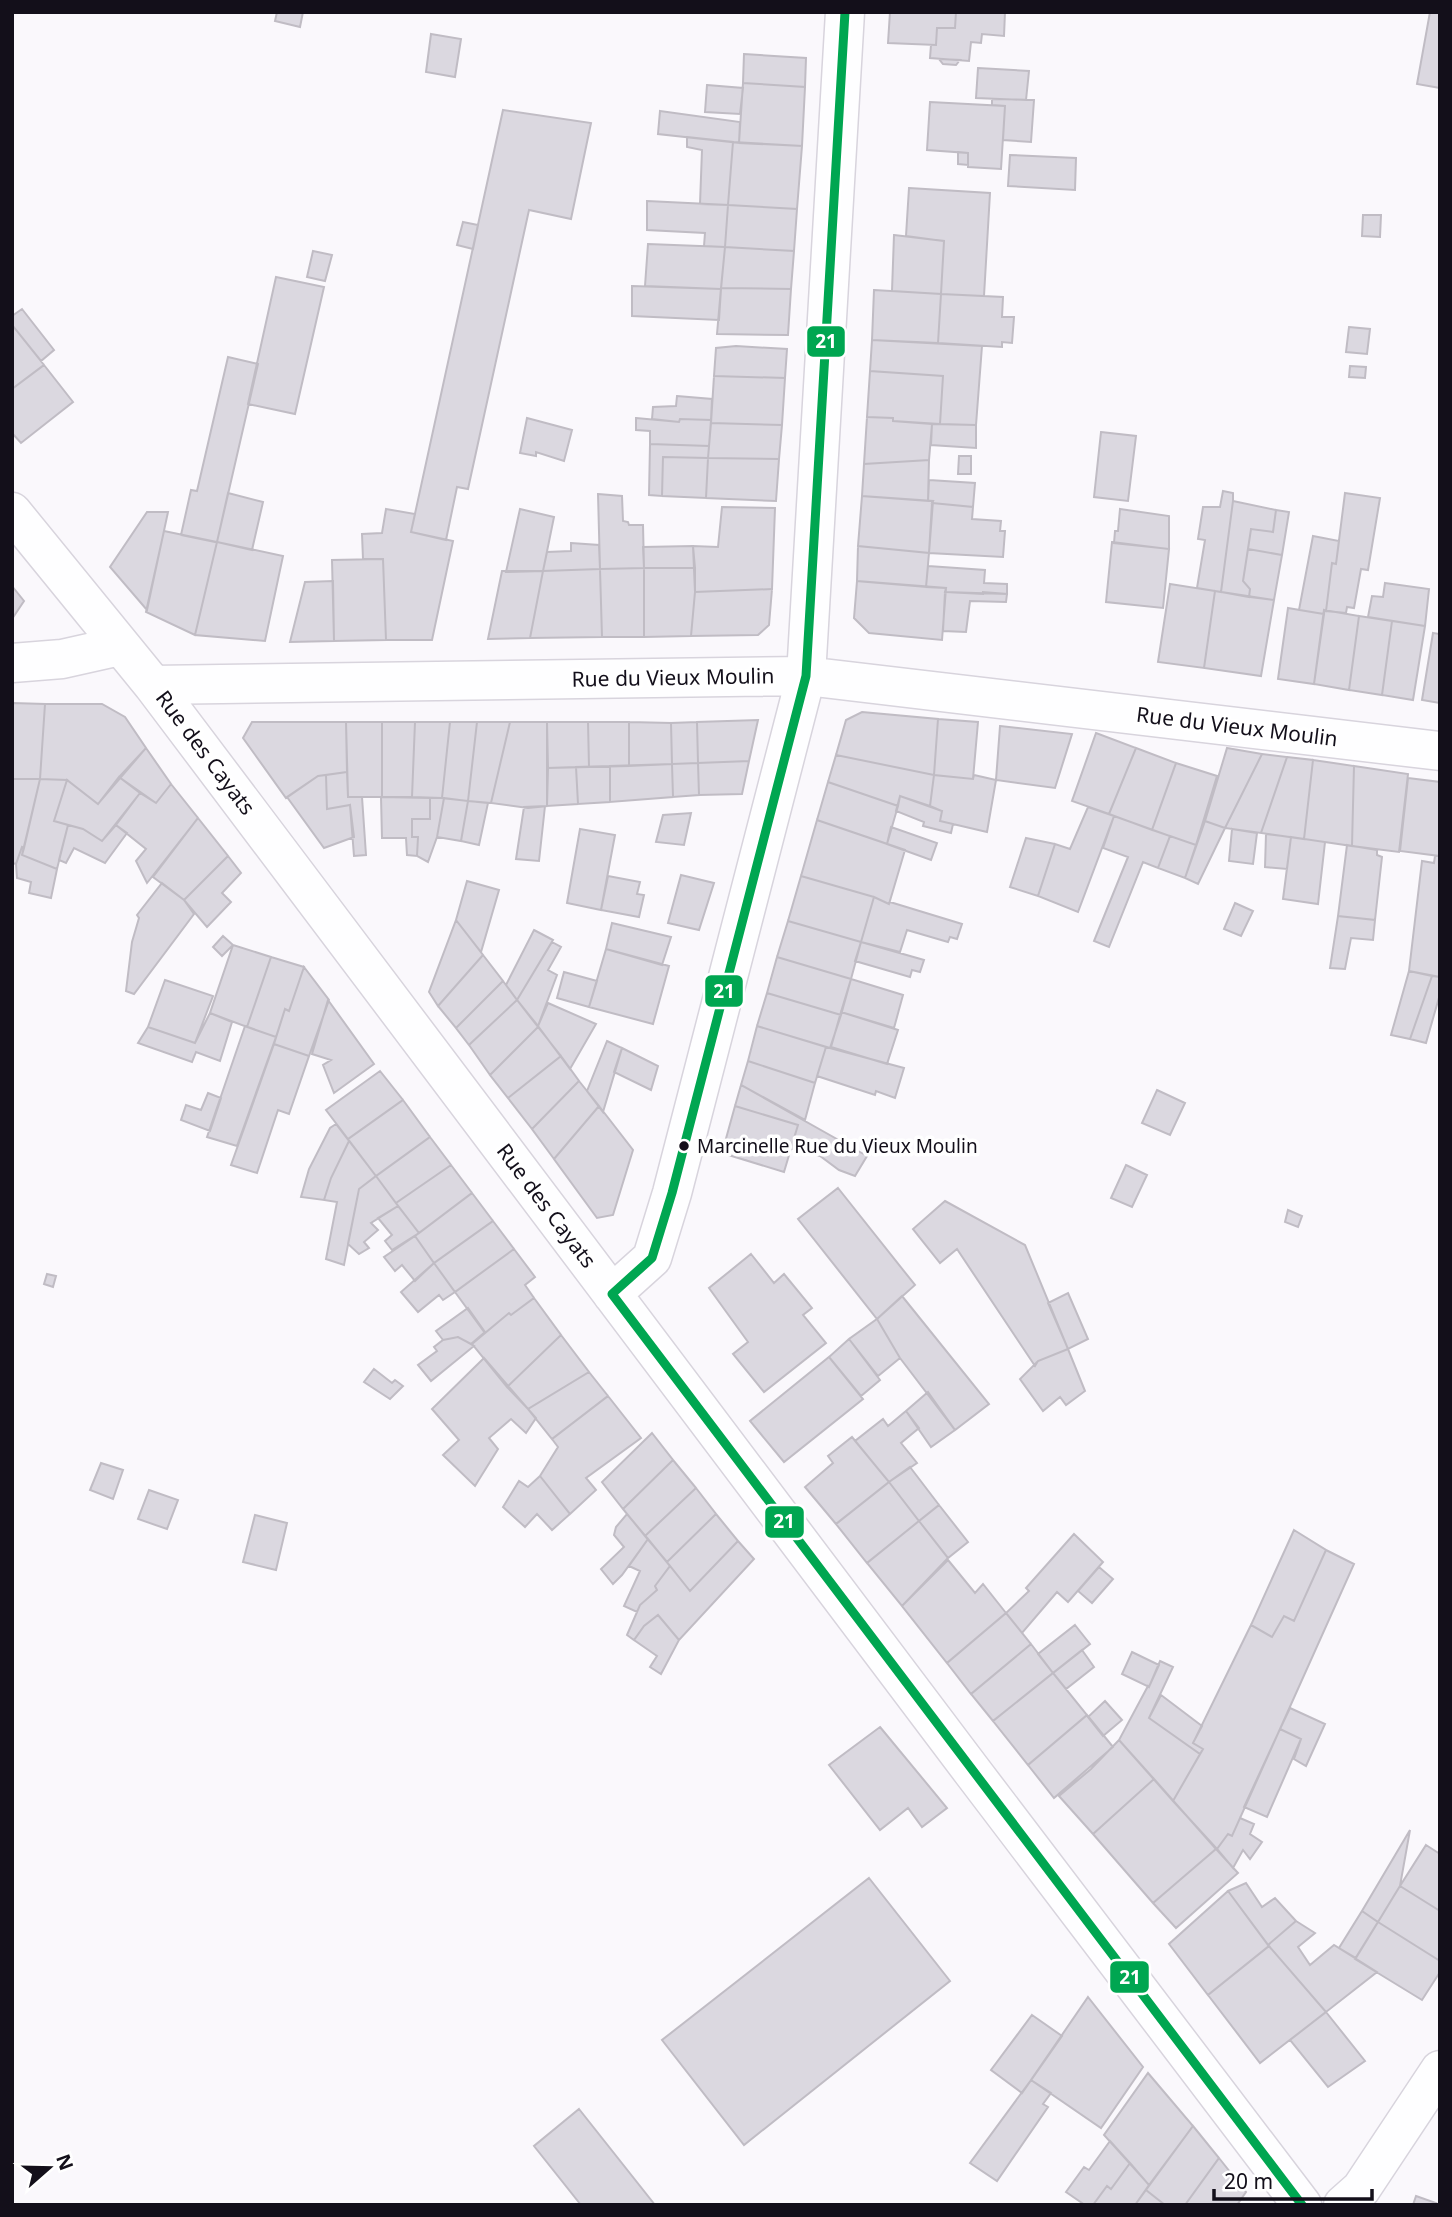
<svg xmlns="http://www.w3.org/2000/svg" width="1452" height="2217" viewBox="0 0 1452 2217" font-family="'Noto Sans',sans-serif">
	<rect width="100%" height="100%" fill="#faf8fc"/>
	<!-- building -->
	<path fill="#dbd8e0" stroke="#c0bcc4" stroke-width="2" d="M277,12H303L300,27L275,21Z
		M890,12H956L955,28H937L936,45L888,43Z
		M956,12H1005L1004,36L982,34L981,43L971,42L969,61L930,58L931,45H936L937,28H955Z
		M1430,12H1440V88L1417,84Z
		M431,34L461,39L455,77L426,72Z
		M744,54L806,58L805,87L743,83Z
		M939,59L960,60L956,65L943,64Z
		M978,68L1029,71L1026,100L976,98Z
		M743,83L805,87L802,146L739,143Z
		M707,85L743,88L740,114L705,112Z
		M992,99L1034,100L1031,142L1003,140L1005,106L992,105Z
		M930,102L1005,106L1001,169L968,167V153L927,150Z
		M503,110L591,123L571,219L529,210L468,489L457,487L446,540L411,532Z
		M660,111L740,122L739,143L658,134Z
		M687,137L733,142L728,205L700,204L702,150L687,147Z
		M733,142L802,146L797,209L728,205Z
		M958,152L968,153V165L958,164Z
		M1010,155L1076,158L1075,190L1008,186Z
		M909,188L990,193L984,296L941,294L944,241L906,236Z
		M647,201L728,205L725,247L704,246L705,233L647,230Z
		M728,205L797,209L794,251L725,247Z
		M1363,215H1381L1380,237L1362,236Z
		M463,222L478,225L473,249L457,245Z
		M894,235L944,241L941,294L892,291Z
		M648,244L725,247L721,289L645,286Z
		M725,247L794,251L791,289L721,288Z
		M313,251L332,255L325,281L307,277Z
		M276,277L324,287L295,414L248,404Z
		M632,286L721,289L719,320L632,316Z
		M721,288L791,289L788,335L717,334Z
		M874,290L941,294L938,343L872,340Z
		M941,294L1003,297L1002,317H1014L1012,343L1002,342V347L938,343Z
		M22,309L54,350L41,361L12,325V316Z
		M12,325L44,365L12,389Z
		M1349,327L1370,329L1367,354L1346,352Z
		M872,340L982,346L976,425L940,424L943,376L870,371Z
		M736,346L787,349L785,378L714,376L716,348Z
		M228,357L258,364L217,542H215L181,535L191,490L197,491Z
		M44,365L73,402L21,443L12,433V389Z
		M1350,366L1366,367L1365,378L1349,377Z
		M870,371L943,376L940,424L893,421V418L867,417Z
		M714,376L785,378L782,425L711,423Z
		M677,396L712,399L711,420L680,419L679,422L652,419L653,407L676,406Z
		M867,417L893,418V421L932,424L929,460L864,464Z
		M527,418L572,430L564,461L536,452V456L520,453Z
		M636,418L679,422L680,419L711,420L709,446L650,444V431L636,430Z
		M711,423L782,425L779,459L708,458Z
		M932,424L976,425V448L931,445Z
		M1101,432L1136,436L1128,501L1094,497Z
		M650,444L709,446L708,458L663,457L662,496L649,495Z
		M959,456H971V474H958Z
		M663,457L708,458L706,498L662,496Z
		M708,458L779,459L776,501L706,498Z
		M929,460L928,501L862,496L864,464Z
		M929,480L975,483L973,507L932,503L933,501H928Z
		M1223,491L1233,493V501L1221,592L1197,588L1205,540L1198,539L1203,507H1220Z
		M228,493L263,502L252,550L217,542Z
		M1345,493L1380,498L1368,570L1361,569L1354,608L1347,607L1346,613L1326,611L1332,563L1336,564Z
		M598,494L622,496L623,521L628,522L629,525H643L644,568L600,569Z
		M862,496L933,501L929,553L858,546Z
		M1233,501L1276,510L1273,532L1251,529L1243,581L1250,589L1249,597L1221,592Z
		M932,503L973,507L972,519L1001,521L1000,531H1005L1003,557L929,553Z
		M722,507L775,508L772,589L695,592L693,546L718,547Z
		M386,509L415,514L411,532L453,541L432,640H386L383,559H363L362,534L382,533Z
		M520,509L554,517L543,571L506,572Z
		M1120,509L1169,516V549L1114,543L1115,531H1118Z
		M1276,510L1289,512L1282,555L1248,549L1251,529L1273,532Z
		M147,512H168L147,610L110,567Z
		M164,531L217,542L195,635L146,612Z
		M1313,536L1339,541L1336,564L1332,563L1326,611L1324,610V614L1299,610Z
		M217,542L283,556L265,641L195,635Z
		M1112,542L1169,549L1163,608L1106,602Z
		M571,543L599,545L600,569L543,571L547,552L571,551Z
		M693,546L695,568H644L643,547Z
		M858,546L929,553L926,587L857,581Z
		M1248,549L1282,555L1274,600L1249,597L1250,589L1243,581Z
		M383,559L386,640L334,641L332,560Z
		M928,566L985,570L984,583L1007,584V594L945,592L946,588L926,587Z
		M644,568H695V592L691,636L644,637Z
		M644,568V637H602L600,569Z
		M600,569L602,637L530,638L543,571Z
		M502,571H543L530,638L488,639Z
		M333,581L334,641L290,642L305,582Z
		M857,581L946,588L942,640L869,633L854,618Z
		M1385,583L1429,589L1425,626L1368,617L1372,596L1383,597Z
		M1170,584L1215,591L1204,668L1158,662Z
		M12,586L24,601L12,619Z
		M772,589L769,625L758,635L691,636L695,592Z
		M1215,591L1274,600L1261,676L1204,668Z
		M945,592L983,594V592L1007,594L1006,602L970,601L966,632L943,631Z
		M1288,608L1324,614L1314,684L1278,679Z
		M1324,610L1359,616L1349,690L1314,684Z
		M1359,616L1392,621L1382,695L1349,690Z
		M1392,621L1425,626L1413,700L1382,695Z
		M1433,633L1440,634V703L1422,700Z
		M12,703L45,704L40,779H12Z
		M45,704H102L125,717L146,748L98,804L67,780L40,779Z
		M862,712L938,719L934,775L836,755L846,720Z
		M938,719L978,722L973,779L934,775Z
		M758,720L749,761L698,763L697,722Z
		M252,722H346L347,772L318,776L286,798L243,738Z
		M346,722H382V797H348Z
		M382,722H415L412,797H382Z
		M415,722H450L442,798L412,797Z
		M450,722H477L468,801L442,798Z
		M477,722H510L491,803L468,801Z
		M510,722H547V806L528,808L491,803Z
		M547,722H588L589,767L548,768Z
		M588,722H629V766L589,767Z
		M629,722L671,723L672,764L629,766Z
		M697,722L698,763L672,764L671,723Z
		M1000,726L1072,734L1055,788L996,780Z
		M1096,733L1136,748L1109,814L1072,801Z
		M146,748L171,784L156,803L119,777Z
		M1136,748L1176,763L1152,830L1109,814Z
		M1227,748L1262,754L1225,828L1205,821Z
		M1262,754L1287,757L1261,833L1225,828Z
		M836,755L934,775L930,806L900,796L898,806L828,782Z
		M1287,757L1313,760L1304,839L1261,833Z
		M1313,760L1354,766L1352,846L1304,839Z
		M749,761L742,794L699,795L698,763Z
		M698,763L699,795L673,797L672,764Z
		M1176,763L1217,776L1196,845L1152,830Z
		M672,764L673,797L610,802V766Z
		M610,766V802L578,804L576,767Z
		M1354,766L1408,774L1399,852L1352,846Z
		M576,767L578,804L547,806L548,768Z
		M347,772L348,797H362L366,855L354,856L350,805L327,809L326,775Z
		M326,775L327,809L350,805L354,837L324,848L287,797L318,776Z
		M934,775L973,779L974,775L996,780L987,832L940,821L942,811L930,806Z
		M119,777L140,793L102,841L83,829L54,821L67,780L98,804Z
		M1408,778L1440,782V856L1400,851Z
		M12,779H40L24,848L22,847L16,864L12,863Z
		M40,779L67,780L54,821L68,825L57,869L22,855Z
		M828,782L898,806L887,844L817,820Z
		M171,784L198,818L147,883L136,861L146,849L116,825L140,793L156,803Z
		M900,796L942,811L940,821L953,824L951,833L923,826L924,822L896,811Z
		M381,797L430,798V819H412V837H418L417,856L407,855L406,838H382Z
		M430,798H444L437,837L428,862L417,856L418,837H412V819H430Z
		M444,798L468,801L461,841L437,837Z
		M468,801L488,803L479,845L461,841Z
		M545,806L539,861L516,859L524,807Z
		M1088,807L1114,816L1078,912L1038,896L1055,844L1070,849Z
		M691,813L684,845L656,842L663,815Z
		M1114,816L1170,836L1158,868L1143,862L1109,947L1094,941L1128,857L1103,848Z
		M198,818L228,856L184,900L153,877Z
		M817,820L905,850L889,904L874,897L801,876Z
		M1205,821L1225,828L1198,884L1185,878Z
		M68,825L83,829L102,841L116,825L127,833L105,863L74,848L66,863L59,860Z
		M891,827L937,843L931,860L887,844Z
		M580,829L615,835L601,910L567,903Z
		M1232,829L1257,833L1253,864L1229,861Z
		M1266,834L1291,837L1287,869L1265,867Z
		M1170,836L1196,845L1185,878L1158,868Z
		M1291,837L1325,842L1318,904L1283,899Z
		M1026,838L1055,844L1038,896L1010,887Z
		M1347,845L1377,850V855L1382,857L1375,920L1338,916Z
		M22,847L24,848L22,855L57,869L51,898L29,893L31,882L17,878L16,864Z
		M228,856L241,873L222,893L231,902L207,927L184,900Z
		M1435,856H1440V977L1409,971L1422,861L1434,863Z
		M681,875L714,883L699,930L668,923Z
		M608,876L640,882L637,894L644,895L639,917L601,910Z
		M801,876L874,897L861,942L788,921Z
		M467,881L499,890L481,952L456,920Z
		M162,883L184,900L194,914L134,994L126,991L132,942L139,918L137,915Z
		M874,897L889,904L890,902L962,924L957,939L950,937L948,942L907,930L900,952L861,942Z
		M1235,903L1253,911L1241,936L1224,929Z
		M1338,916L1375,920L1373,940L1351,938L1345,969L1330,968Z
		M456,920L483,955L438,1006L429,992Z
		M788,921L861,942L851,979L777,957Z
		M612,923L671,937L662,965L606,949Z
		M534,930L553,940L517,1000L506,985Z
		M223,936L233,945L222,956L213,947Z
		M552,942L561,947L548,970L557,975L538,1026L517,1000Z
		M861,942L924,960L920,972L912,970L910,977L855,961Z
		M233,945L271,957L247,1027L210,1013Z
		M606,949L669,966L653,1024L589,1007Z
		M483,955L503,981L456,1028L438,1006Z
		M271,957L304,967L289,1011L285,1009L276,1037L247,1027Z
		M777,957L851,979L841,1015L767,993Z
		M304,967L329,1000L309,1056L274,1044L285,1009L289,1011Z
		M1409,971L1432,976L1410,1039L1391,1035Z
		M564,972L597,981L589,1007L557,998Z
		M1432,976L1440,977V994L1426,1043L1410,1039Z
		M851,979L903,995L894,1028L841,1012Z
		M165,980L213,996L195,1043L148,1027Z
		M503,981L517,1000L469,1045L456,1028Z
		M767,993L841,1015L830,1048L757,1026Z
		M328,1000L374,1064L334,1093L323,1065L331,1060L312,1054Z
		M517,1000L538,1027L490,1075L469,1045Z
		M548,1003L596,1024L570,1069L538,1026Z
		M841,1012L898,1030L887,1064L831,1047Z
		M210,1013L232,1022L220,1061L196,1052L192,1062L138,1043L148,1027L195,1043Z
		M245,1026L276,1037L237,1146L207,1137Z
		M757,1026L826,1047L815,1083L748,1061Z
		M538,1027L561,1056L508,1098L490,1075Z
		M607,1041L622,1048L603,1112L587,1091Z
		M274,1044L309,1056L289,1114L278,1110L257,1173L231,1165Z
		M826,1047L904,1068L895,1098L876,1091L875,1095L817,1076Z
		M622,1048L658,1066L651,1090L614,1072Z
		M561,1056L579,1081L532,1129L508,1098Z
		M748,1061L815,1083L805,1120L741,1085Z
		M380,1071L403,1100L348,1139L326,1110Z
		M579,1081L599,1106L554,1159L532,1129Z
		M741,1085L867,1156L855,1176L839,1170L820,1156L791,1148L798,1125L735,1106Z
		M1157,1090L1185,1103L1170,1135L1142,1123Z
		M208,1093L221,1098L210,1131L181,1120L186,1105L201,1110Z
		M403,1100L430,1137L376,1176L348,1139Z
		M599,1106L633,1150L613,1215L597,1218L554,1159Z
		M735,1106L798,1125L784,1172L722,1153Z
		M336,1124L349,1141L331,1178L324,1200L301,1197L309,1169L330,1128Z
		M430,1137L451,1165L396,1203L376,1176Z
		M349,1141L376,1176L359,1189L344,1265L326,1259L337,1202L324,1200L331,1178Z
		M451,1165L472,1193L419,1233L396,1203Z
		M1126,1165L1147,1175L1132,1207L1111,1198Z
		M376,1176L398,1206L371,1223L378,1230L364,1242L369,1248L359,1254L348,1244L359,1189Z
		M838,1188L915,1285L877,1319L798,1219Z
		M472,1193L493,1221L434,1263L415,1236Z
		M945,1201L1025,1245L1068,1349L1038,1361L1035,1366L957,1249L940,1263L913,1229Z
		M398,1206L419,1233L392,1250L385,1241L392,1235L378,1218Z
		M1288,1210L1302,1216L1298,1227L1285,1222Z
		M493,1221L514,1249L455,1292L434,1263Z
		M415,1236L434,1263L415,1281L402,1265L395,1271L384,1257Z
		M514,1249L535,1277L525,1285L534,1298L511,1315L509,1313L485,1333L455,1292Z
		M751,1254L774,1283L784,1274L812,1308L803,1315L826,1343L764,1392L733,1354L748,1342L709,1288Z
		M434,1263L455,1292L443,1300L439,1295L418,1312L401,1292Z
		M47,1274L56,1276L53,1287L44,1284Z
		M1068,1293L1088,1339L1068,1349L1048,1303Z
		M902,1296L989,1404L955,1430L900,1358L877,1319Z
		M534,1298L561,1335L507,1387L472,1344L509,1313L511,1315Z
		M468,1308L485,1332L471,1344L458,1337L443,1340L436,1331Z
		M877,1319L900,1358L878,1376L849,1339Z
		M561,1335L589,1372L528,1409L507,1387Z
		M458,1337L474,1346L431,1381L418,1365L437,1351L434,1347L443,1340Z
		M849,1339L880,1380L861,1396L829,1357Z
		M1068,1349L1085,1391L1066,1405L1060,1397L1043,1411L1020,1379L1038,1361Z
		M829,1357L863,1399L784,1462L750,1421Z
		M484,1358L536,1418L526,1433L511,1419L489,1438L498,1449L475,1486L443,1455L459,1440L432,1409Z
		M374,1369L392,1383L395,1380L403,1386L390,1399L364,1382Z
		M589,1372L608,1396L552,1439L528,1409Z
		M928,1392L955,1430L931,1447L906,1411Z
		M608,1396L641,1438L586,1478L596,1490L570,1514L540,1476L558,1447L552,1439Z
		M906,1411L919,1428L901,1443L917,1463L889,1482L855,1441L883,1419L888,1426Z
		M652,1433L673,1460L623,1509L602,1482Z
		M852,1437L889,1482L836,1524L805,1487L833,1463L828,1456Z
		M673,1460L696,1488L645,1536L623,1509Z
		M101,1463L123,1470L113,1499L90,1490Z
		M910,1467L939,1505L919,1521L889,1482Z
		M540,1476L570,1514L552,1530L537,1514L525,1527L503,1507L519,1481L528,1487Z
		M889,1482L919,1521L867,1563L836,1524Z
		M696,1488L716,1514L667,1562L645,1536Z
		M149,1490L178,1500L167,1529L138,1519Z
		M939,1505L968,1542L948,1558L919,1521Z
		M627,1514L648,1539L622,1575L613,1584L601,1569L624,1547L614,1535L616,1527Z
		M716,1514L738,1541L690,1591L667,1562Z
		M255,1515L287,1523L276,1570L243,1562Z
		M919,1521L948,1558L902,1606L867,1563Z
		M1294,1530L1326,1550L1294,1621L1284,1616L1272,1637L1251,1625Z
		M1074,1534L1103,1562L1068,1602L1057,1592L1022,1633L1006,1613L1029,1591L1026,1588Z
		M648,1539L670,1566L655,1586L657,1590L640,1605L637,1612L624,1606L640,1571L629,1566Z
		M738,1541L754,1559L679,1640L658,1615L644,1626L634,1640L627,1635L640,1605L657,1590L655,1586L670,1566L690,1591Z
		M1326,1550L1354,1564L1232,1836L1228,1834L1217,1849L1173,1801L1203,1749L1193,1743L1251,1625L1272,1637L1284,1616L1294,1621Z
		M948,1560L975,1593L983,1584L1006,1613L947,1663L902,1606Z
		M1099,1567L1113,1579L1092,1603L1078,1591Z
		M1006,1613L1031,1644L971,1694L947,1663Z
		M658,1615L679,1640L661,1674L650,1667L657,1656L634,1640L644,1626Z
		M1075,1625L1090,1644L1053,1673L1038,1654Z
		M1031,1644L1053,1673L993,1721L971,1694Z
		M1082,1650L1094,1667L1066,1689L1053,1673Z
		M1132,1652L1159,1665L1149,1687L1122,1674Z
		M1160,1661L1173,1667L1149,1718L1200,1754L1173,1801L1119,1740L1148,1686L1149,1687Z
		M1053,1673L1087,1715L1028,1765L993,1721Z
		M1161,1695L1202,1726L1193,1743L1203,1749L1200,1754L1149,1718Z
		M1105,1701L1122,1720L1103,1736L1088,1717Z
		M1290,1708L1325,1724L1306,1766L1294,1759L1301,1739L1280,1729Z
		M1087,1715L1113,1747L1054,1798L1028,1765Z
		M880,1727L947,1808L922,1827L908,1808L880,1830L829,1765Z
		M1280,1729L1301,1739L1267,1817L1244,1807Z
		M1119,1740L1154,1779L1093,1834L1059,1796L1091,1769Z
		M1154,1779L1216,1849L1153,1903L1093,1834Z
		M1240,1818L1254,1824L1250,1834L1262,1842L1250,1859L1243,1850L1233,1868L1217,1849L1228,1834L1232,1836Z
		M1410,1830L1400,1886L1378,1922L1362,1911Z
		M1426,1845L1440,1854V1911L1400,1886Z
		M1216,1849L1238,1873L1176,1928L1153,1903Z
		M869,1878L950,1981L744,2145L662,2040Z
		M1246,1883L1262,1907L1275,1898L1296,1921L1268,1945L1228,1891Z
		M1400,1886L1440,1911V1961L1378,1922Z
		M1228,1891L1269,1946L1208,1995L1169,1944Z
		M1362,1911L1378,1922L1356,1958L1339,1948Z
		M1296,1921L1315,1933L1298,1947L1310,1965L1334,1945L1377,1972L1326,2012L1268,1945Z
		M1378,1922L1440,1961V1972L1422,2000L1355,1959Z
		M1269,1946L1326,2012L1260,2063L1208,1995Z
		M1088,1997L1143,2067L1101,2128L1031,2080Z
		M1326,2012L1365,2061L1328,2087L1290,2040Z
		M1032,2015L1062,2036L1022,2093L991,2070Z
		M1148,2073L1193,2126L1149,2185L1104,2135Z
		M1031,2080L1051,2093L1043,2104L1048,2107L997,2181L970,2163Z
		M579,2109L655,2205H581L534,2146Z
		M1193,2126L1219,2158L1185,2205H1165L1146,2190Z
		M1110,2141L1130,2163L1111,2189L1107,2186L1093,2205H1085L1066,2192L1084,2167L1089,2170Z
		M1219,2158L1246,2192L1237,2205H1185Z
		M1130,2163L1149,2185L1135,2205H1093L1107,2186L1111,2189Z
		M1146,2190L1165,2205H1135Z
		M1416,2196L1436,2203L1435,2205H1413Z"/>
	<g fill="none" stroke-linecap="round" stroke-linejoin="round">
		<!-- minor casing -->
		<g stroke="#d8d4dd" stroke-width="41">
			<path id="minor" d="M12,512L153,685L972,1771L1302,2205
				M12,663L62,659L120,646
				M153,685L806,676L1440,751
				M612,1294L652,1258L672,1193L806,676L845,12
				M1343,2205L1361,2189L1440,2070"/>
		</g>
		<!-- minor -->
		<use href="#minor" stroke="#fefeff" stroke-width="38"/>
		<!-- bus-1 casing -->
		<g stroke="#fff" stroke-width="14">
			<path id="bus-1" d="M612,1294L652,1258L672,1193L806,676L845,12
				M612,1294L1302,2205"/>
		</g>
		<!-- bus-1 -->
		<use href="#bus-1" stroke="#00a651" stroke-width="9"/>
	</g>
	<!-- markers -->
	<circle fill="#130f1a" stroke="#fff" stroke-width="2.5" cx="684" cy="1146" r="6"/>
	<g text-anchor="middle" stroke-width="7" stroke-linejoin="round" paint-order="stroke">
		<!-- bus labels -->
		<g font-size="19" fill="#130f1a" stroke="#fff" text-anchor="start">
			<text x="697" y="1153">Marcinelle Rue du Vieux Moulin</text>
		</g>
		<!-- street labels -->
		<g font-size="21" fill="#130f1a" stroke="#fff">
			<text transform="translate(673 678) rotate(-1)" y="7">Rue du Vieux Moulin</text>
			<text transform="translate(1237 727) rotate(7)" y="7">Rue du Vieux Moulin</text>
			<text transform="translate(205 753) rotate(53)" y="7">Rue des Cayats</text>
			<text transform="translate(546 1206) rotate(53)" y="7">Rue des Cayats</text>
		</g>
	</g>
	<g stroke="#fff" stroke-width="2.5">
		<rect x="806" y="325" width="40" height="33" rx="7" fill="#00a651"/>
		<rect x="704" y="974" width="40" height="34" rx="7" fill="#00a651"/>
		<rect x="764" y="1505" width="41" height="34" rx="7" fill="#00a651"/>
		<rect x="1109" y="1960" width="41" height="34" rx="7" fill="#00a651"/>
	</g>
	<g font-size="19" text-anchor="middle" font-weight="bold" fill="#fff">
		<text x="826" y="348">21</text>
		<text x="724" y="998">21</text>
		<text x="784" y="1528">21</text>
		<text x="1130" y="1984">21</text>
	</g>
	<!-- border -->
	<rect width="1452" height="2217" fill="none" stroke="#130f1a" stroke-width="28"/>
	<!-- north arrow -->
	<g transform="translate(49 2168) rotate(70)" stroke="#ffffff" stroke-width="5" paint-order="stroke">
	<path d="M0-5L12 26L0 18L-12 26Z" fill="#130f1a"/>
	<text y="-10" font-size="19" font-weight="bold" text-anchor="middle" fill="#130f1a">N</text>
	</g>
	<!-- scale -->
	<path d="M1214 2189v10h158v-10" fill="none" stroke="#130f1a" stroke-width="3.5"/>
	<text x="1224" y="2189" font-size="21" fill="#130f1a" stroke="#ffffff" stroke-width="5" paint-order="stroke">20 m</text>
</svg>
